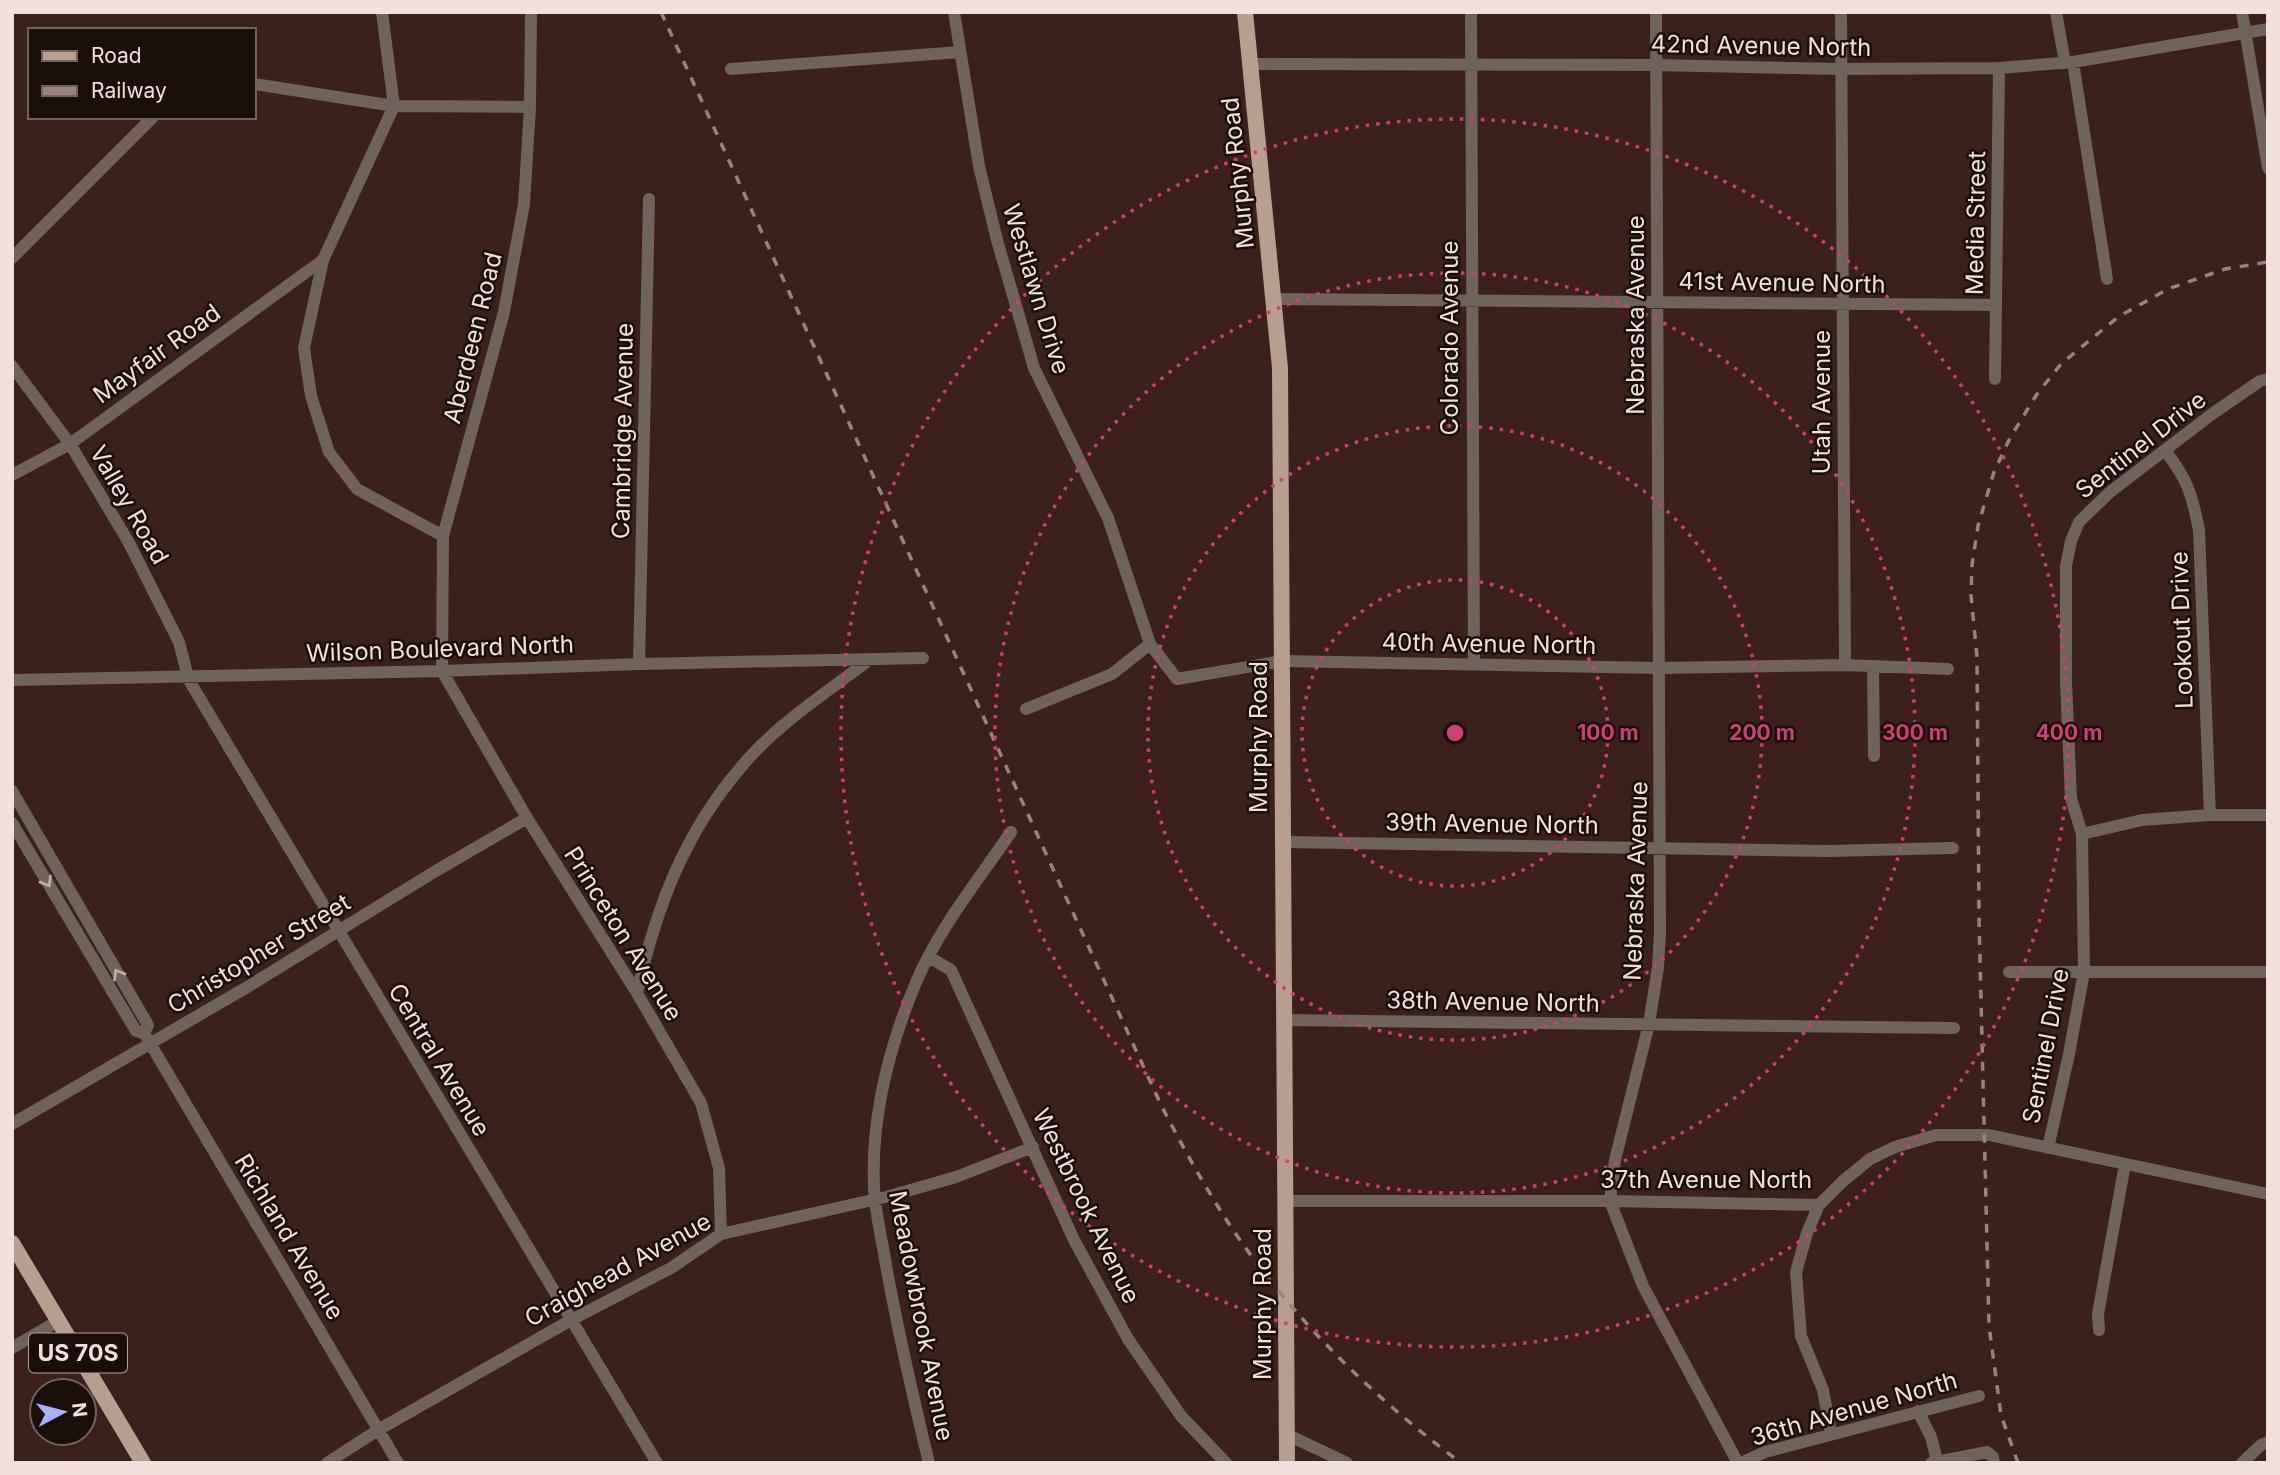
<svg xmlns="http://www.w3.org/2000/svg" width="2280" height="1475" viewBox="0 0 2280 1475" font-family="Inter,sans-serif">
	<rect width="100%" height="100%" fill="#3c201b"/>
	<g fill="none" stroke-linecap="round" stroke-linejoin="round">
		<!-- minor -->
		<path stroke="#70635c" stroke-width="12" d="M382,12L394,106L323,260L304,348L311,396L329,452L357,489L443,536
			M531,12L530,107L524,204L504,312L443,536L442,671L527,818L637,993L701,1103L719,1168L721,1234
			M954,12L979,166L997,240L1034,368L1108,518L1150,644L1177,679L1282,661L1660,668L1845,665L1948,669
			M1471,12L1474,664
			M1656,12L1660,933L1658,967L1649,1024L1615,1160L1610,1201L1643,1286L1738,1463
			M1841,12L1845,665
			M2056,12L2065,63
			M2242,12L2268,168
			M2073,62L2107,279
			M1250,64L1656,65L1841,69L1999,68L2073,62L2268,29
			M731,69L960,52
			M254,84L394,106L530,107
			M12,258L153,117
			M1274,299L1996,305
			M12,366L70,444L128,541L179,642L188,677L193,687L657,1463
			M1995,379L1999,68
			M2166,452C2188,480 2192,495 2199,530L2210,815
			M12,475L70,444L323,260
			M639,664L649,199
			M1873,666L1874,756
			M12,680L442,671L639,664L923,658
			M1026,709L1112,674L1150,644
			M12,791L148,1025L144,1033
			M12,823L136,1031L144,1033L398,1463
			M2082,834L2142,820L2210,815H2268
			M1283,842L1829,851L1953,848
			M929,957L951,970L1074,1240L1128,1339L1181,1416L1226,1463
			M2009,972H2268
			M637,993C656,908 684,833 742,766C777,724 826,693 869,660
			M1284,1020L1954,1028
			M12,1124L249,986L434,872L527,818
			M2048,1148L2069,1054L2084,972L2082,834L2071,798L2066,682V566L2071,541L2079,522L2110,492L2212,414L2260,381L2268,379
			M1285,1201H1610L1819,1205
			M2099,1330L2098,1314L2125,1164
			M12,1348L58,1321
			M1918,1411L1931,1437L1937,1460
			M1286,1434L1347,1463
			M1831,1434L1823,1390L1801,1336L1796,1272L1807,1233L1819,1205L1842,1182L1870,1159L1895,1147L1936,1135H1989L2268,1194
			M327,1463L378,1430L571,1320L671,1268L721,1234L886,1197L956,1177L1033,1147
			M929,1463C913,1397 898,1332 886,1265C882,1239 875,1213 874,1187C871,1116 890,1044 917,980C940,927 979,879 1011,832
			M1741,1463L1765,1452L1979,1396
			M1931,1463L1987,1452L1993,1457L1994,1463
			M2242,1463L2261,1445L2268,1442"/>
		<!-- major -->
		<path stroke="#b89e8e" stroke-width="16" d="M1245,12L1280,368L1287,1463
			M12,1243L143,1463"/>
		<!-- rail -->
		<path stroke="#99817d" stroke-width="3.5" stroke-dasharray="9 9" stroke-linecap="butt" d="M661,12L1161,1105C1185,1151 1210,1197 1240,1240C1301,1327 1376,1399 1461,1463
			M2018,1463L2001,1415L1989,1326L1979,918L1977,657L1971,595L1972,565L1978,526L1994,472L2010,438L2037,394L2061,364L2118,317L2168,289L2225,269L2268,262"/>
	</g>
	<!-- one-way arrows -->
	<defs><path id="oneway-chevron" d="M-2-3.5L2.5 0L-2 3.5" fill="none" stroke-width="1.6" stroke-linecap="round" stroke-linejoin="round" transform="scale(1.75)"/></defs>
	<g stroke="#bfada8">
		<use href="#oneway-chevron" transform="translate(47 882) rotate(59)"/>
		<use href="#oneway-chevron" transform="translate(118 974) rotate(-120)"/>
	</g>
	<!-- distance rings -->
	<g fill="none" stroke="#cc4075" stroke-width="3.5" stroke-dasharray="3.5 7">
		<circle cx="1455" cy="733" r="153"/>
		<circle cx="1455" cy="733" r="307"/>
		<circle cx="1455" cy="733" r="460"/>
		<circle cx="1455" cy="733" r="614"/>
	</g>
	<g text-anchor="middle" stroke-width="5" stroke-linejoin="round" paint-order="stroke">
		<!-- shield labels -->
		<rect fill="#1a0e0b" stroke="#b2a09d" stroke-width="2" x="29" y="1333.5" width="98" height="39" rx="5"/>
		<g font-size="23" font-weight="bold" fill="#f3dfdb">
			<text x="78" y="1361">US 70S</text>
		</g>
		<!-- street labels -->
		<g font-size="24" fill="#f3dfdb" stroke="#1a0e0b">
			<text transform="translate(1761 46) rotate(1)" y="8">42nd Avenue North</text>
			<text transform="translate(1238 173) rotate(-96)" y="8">Murphy Road</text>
			<text transform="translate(1976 223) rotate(-89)" y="8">Media Street</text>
			<text transform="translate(1782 283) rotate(1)" y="8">41st Avenue North</text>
			<text transform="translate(1036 289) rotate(73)" y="8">Westlawn Drive</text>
			<text transform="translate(1636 315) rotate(-90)" y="8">Nebraska Avenue</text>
			<text transform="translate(473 338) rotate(-76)" y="8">Aberdeen Road</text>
			<text transform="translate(1450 338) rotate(-90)" y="8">Colorado Avenue</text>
			<text transform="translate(157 354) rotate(-36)" y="8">Mayfair Road</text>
			<text transform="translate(1822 402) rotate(-90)" y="8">Utah Avenue</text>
			<text transform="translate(623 431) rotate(-89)" y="8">Cambridge Avenue</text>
			<text transform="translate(2141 445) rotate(-38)" y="8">Sentinel Drive</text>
			<text transform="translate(129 505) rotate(60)" y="8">Valley Road</text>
			<text transform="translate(2182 630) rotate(-92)" y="8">Lookout Drive</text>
			<text transform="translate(1489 644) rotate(1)" y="8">40th Avenue North</text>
			<text transform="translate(440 649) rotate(-2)" y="8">Wilson Boulevard North</text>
			<text transform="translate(1259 737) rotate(-90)" y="8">Murphy Road</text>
			<text transform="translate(1492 824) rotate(1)" y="8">39th Avenue North</text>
			<text transform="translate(1636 881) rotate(-88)" y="8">Nebraska Avenue</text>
			<text transform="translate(623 934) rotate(58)" y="8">Princeton Avenue</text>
			<text transform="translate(259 954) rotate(-31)" y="8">Christopher Street</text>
			<text transform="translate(1493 1002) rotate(1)" y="8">38th Avenue North</text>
			<text transform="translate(2046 1046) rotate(-79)" y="8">Sentinel Drive</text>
			<text transform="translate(439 1060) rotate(59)" y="8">Central Avenue</text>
			<text x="1706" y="1188">37th Avenue North</text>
			<text transform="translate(1086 1206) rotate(64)" y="8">Westbrook Avenue</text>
			<text transform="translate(289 1237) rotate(59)" y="8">Richland Avenue</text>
			<text transform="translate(618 1270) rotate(-29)" y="8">Craighead Avenue</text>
			<text transform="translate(1263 1304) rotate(-90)" y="8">Murphy Road</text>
			<text transform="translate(921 1316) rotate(79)" y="8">Meadowbrook Avenue</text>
			<text transform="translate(1854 1409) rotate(-16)" y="8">36th Avenue North</text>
		</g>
	</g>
	<circle cx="1455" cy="733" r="10" fill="#cc4075" stroke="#1a0e0b" stroke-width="3.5"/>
	<g font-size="21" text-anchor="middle" font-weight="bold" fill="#cc4075" stroke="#1a0e0b" stroke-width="5" stroke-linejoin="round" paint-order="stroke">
		<text x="1608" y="740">100 m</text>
		<text x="1762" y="740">200 m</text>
		<text x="1915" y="740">300 m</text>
		<text x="2069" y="740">400 m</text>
	</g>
	<!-- border -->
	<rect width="2280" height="1475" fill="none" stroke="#f3dfdb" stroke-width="28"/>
	<!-- legend -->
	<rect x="28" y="28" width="228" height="91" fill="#1a0e0b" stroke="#71625e" stroke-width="2"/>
	<rect x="42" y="51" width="35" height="10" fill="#b89e8e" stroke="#71625e" stroke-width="2"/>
	<text x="91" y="63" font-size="21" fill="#f3dfdb">Road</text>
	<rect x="42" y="86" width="35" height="10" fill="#99817d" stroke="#71625e" stroke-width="2"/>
	<text x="91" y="98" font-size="21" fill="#f3dfdb">Railway</text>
	<!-- north arrow -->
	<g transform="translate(63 1412) rotate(83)"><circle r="33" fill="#1a0e0b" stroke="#71625e" stroke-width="2"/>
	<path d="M0-5L12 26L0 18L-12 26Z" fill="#a7b1fc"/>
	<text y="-10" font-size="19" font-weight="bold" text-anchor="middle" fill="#f3dfdb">N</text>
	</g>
</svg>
